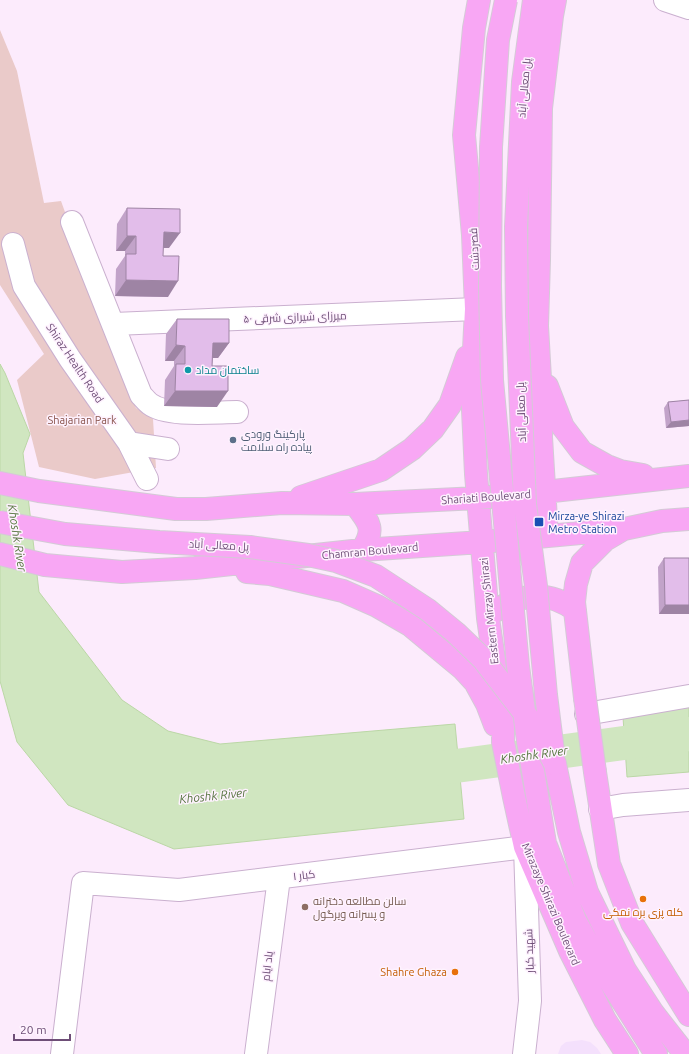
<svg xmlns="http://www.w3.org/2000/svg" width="689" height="1054" viewBox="0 0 689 1054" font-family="Ubuntu,Cairo,sans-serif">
	<rect width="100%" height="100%" fill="#fcebfc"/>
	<!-- commercial -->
	<path fill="#f4e0fc" d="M582,1040L590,1042L597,1048L601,1054H558L561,1046L566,1042Z"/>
	<!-- green -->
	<path fill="#eacac9" d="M0,30L17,71L44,203L61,201L136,408L153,419L156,468L95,479L39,467L17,380L44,354L0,285Z"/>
	<!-- water -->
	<path fill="#d0e6c0" stroke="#bbd7a6" d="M0,364L5,373L30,434L23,453L39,592L122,700L168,731L220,744L455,724L464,819L174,849L68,805L17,742L0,681Z
		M689,706V772L627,777L623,717Z"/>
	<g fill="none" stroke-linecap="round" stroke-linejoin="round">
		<!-- river -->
		<path stroke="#d0e6c0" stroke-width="34" d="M412,772L689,734"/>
		<!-- minor casing -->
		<g stroke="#cab0cf" stroke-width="24">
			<path id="minor" d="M665,0L689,8
				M72,222L141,395C144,398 147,402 150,404C167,417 215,412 237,412
				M13,244L24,286L70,359L129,443L168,449
				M114,324L476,309
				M129,443L147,479
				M586,714L689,696
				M600,809L623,805L689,800
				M62,1054L83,883L179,890L525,847L530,1001L524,1054
				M256,1054L279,878"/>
		</g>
		<!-- major casing -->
		<g stroke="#d4cad6" stroke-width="24">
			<path id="major" d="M479,0L474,28L464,135L473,235L474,259L476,309L472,389L476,474L488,618L503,722V742L514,797L525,847L570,951L605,1020L627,1054
				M516,227L523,82L534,0
				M547,386L563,427L582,452L607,466L620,471L643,475
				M0,483L39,491L176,509H206L282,503L355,504L478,498L544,492L689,476
				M301,497L381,470L412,449L433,429L450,405L467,357
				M355,504C369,522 376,529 362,550
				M547,536L541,437L542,414L537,326L539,260L541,108L552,16L555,0
				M0,554L45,565L122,572L195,568L362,550L482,542L624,529L662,521L689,519
				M247,572L270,574L343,591L377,606L410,625L463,669L475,682L487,704L495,725
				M497,610C522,593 550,591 575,610
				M585,698L574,602L576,584L582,563L605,540L622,530
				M528,741L545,843L575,920L599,964L656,1054
				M555,764L569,832L587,892L625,970L653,1013L685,1054
				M595,772L609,864L632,923L689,1015"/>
		</g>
		<!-- minor -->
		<use href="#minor" stroke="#fff" stroke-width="22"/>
		<!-- major -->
		<use href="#major" stroke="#f8a7f4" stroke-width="22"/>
		<!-- major-bridge casing -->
		<g stroke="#d4cad6" stroke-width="24" stroke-linecap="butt">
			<path id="major-bridge" d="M506,0L498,40L491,147L490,286L492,380L518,666L528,741
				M516,227L517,316L525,504L536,586L546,695L553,751
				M0,522L65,534L159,542L250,547L308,555L336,561L376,576L428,610L456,633L483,659L538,731L555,764
				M585,698L595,772"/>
		</g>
		<!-- major-bridge -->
		<use href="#major-bridge" stroke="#f8a7f4" stroke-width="22"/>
	</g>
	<!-- wall -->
	<path fill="#c2a3c9" d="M127,208L169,248H163V256L168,297L115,296L116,269L125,256V251H116L117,224Z
		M177,319L229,343L218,358H213L212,366L217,407L164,406L165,380L174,366V361H165L166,334Z
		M689,400V426L666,428L664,408L668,402Z
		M664,558L689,614H659L658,567Z"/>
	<!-- shaded-wall -->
	<path fill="#9e84a4" d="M164,232L180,233L169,248H153Z
		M127,236H136L125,251H116Z
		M126,280L178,281L168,297L115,296Z
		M213,343H229L218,358H202Z
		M176,345L185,346L174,361H165Z
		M175,391H228L217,407L164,406Z
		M689,420V426L666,428L671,422Z
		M665,605H689V614H659Z"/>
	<!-- building -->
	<path fill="#e2bdea" stroke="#9e84a4" d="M127,208L180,209V233L164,232L163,256H179L178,281L126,280V254H136V236H127Z
		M177,319H229V343H213L212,366H228V391H175L176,364H185V346L176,345Z
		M689,400V420L671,422L668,402Z
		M664,558H689V605H665Z"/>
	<!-- markers -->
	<circle fill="#0f9aa8" stroke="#fef2fe" stroke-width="1.5" cx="188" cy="370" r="4"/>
	<circle fill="#5c6f8a" stroke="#fef2fe" stroke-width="1.5" cx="233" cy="440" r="4"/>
	<rect fill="#1a4fb4" stroke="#fef2fe" stroke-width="1.5" x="534" y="517" width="10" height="10" rx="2"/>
	<g fill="#e8710a" stroke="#fef2fe" stroke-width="1.5">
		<circle cx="643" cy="899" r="4"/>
		<circle cx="455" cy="972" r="4"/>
	</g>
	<circle fill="#8d6e63" stroke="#fef2fe" stroke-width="1.5" cx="305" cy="907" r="4"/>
	<g text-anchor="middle" stroke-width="3" stroke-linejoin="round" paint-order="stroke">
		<!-- street labels -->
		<g font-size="11" fill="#6e4e77" stroke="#fef2fe">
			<text transform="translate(524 88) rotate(-85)" y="4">پل معالی آباد</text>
			<text transform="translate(474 249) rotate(-93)" y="4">قصردشت</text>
			<text transform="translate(295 317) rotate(-2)" y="4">۵۰ میرزای شیرازی شرقی</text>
			<text transform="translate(75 363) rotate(56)" y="4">Shiraz Health Road</text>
			<text transform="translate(521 412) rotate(-92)" y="4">پل معالی آباد</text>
			<text transform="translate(486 497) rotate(-4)" y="4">Shariati Boulevard</text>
			<text transform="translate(219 545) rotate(3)" y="4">پل معالی آباد</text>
			<text transform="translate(370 551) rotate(-5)" y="4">Chamran Boulevard</text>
			<text transform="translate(489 611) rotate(-96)" y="4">Eastern Mirzay Shirazi</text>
			<text transform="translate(304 875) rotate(-7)" y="4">۱ کبار</text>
			<text transform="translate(551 904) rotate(67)" y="4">Mirazaye Shirazi Boulevard</text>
			<text transform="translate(529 951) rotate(-92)" y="4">شهید کبار</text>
			<text transform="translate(267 966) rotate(-83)" y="4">یاد ایام</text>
		</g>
		<!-- culture labels -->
		<g font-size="11" fill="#0d838f" stroke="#fef2fe" text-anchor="start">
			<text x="196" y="374">ساختمان مداد</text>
		</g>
		<!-- park labels -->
		<g font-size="11" fill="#89544c" stroke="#fef2fe">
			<text x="82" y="424">Shajarian Park</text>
		</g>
		<!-- service labels -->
		<g font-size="11" fill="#4e5e75" stroke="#fef2fe" text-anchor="start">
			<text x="241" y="438">پارکینگ ورودی<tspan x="241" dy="13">پیاده راه سلامت</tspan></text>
		</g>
		<!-- transit labels -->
		<g font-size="11" fill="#164399" stroke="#fef2fe" text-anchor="start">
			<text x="548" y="520">Mirza-ye Shirazi<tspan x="548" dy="13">Metro Station</tspan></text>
		</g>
		<!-- education labels -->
		<g font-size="11" fill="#785e54" stroke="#fef2fe" text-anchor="start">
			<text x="313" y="905">سالن مطالعه دخترانه<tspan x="313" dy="13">و پسرانه ویرگول</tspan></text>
		</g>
		<!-- food labels -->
		<g font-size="11" fill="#c56008" stroke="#fef2fe">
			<text x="643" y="916">کله پزی بره نمکی</text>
			<text x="447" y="976" text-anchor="end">Shahre Ghaza</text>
		</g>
		<!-- water labels -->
		<g font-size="12" font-style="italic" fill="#55743e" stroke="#fef2fe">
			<text transform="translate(17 538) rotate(81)" y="4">Khoshk River</text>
			<text transform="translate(534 755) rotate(-8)" y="4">Khoshk River</text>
			<text transform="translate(213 796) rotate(-6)" y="4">Khoshk River</text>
		</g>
	</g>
	<!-- scale -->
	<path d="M14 1034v6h56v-6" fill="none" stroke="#6e4e77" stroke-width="2"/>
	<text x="20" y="1034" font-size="12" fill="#6e4e77" stroke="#fef2fe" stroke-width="3" paint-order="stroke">20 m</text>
</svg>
